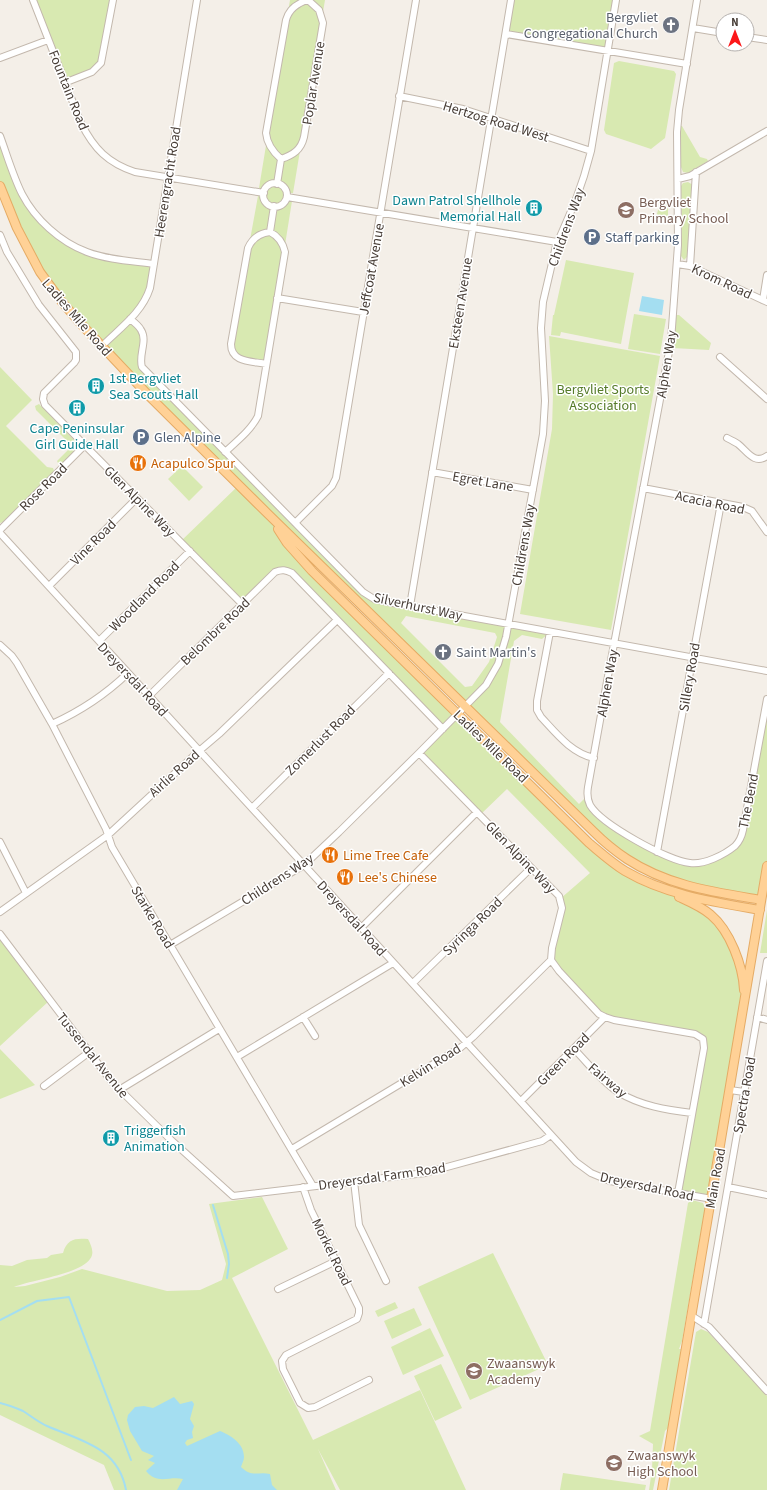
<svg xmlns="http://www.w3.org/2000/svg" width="767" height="1490" viewBox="0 0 767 1490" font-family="'Source Sans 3',sans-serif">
	<rect width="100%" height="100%" fill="#f4efe8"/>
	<!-- green -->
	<path fill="#d8e9b1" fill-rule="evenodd" d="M33,0H113L98,68L64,83Z
		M290,0H325L293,193H287L286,200L292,201L266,364L237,358L231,344L258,196L264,197L265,189L259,188Z
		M511,0H616L608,50L506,34Z
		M619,61L674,71L676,74L665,138L651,149L606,134L604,130L614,63Z
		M680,126H682L700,157L707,159L708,161L688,173L683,172L681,167Z
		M0,136L23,194L46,225L88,252L154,264L150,288L131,319L141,330L140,362L368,596L550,632L542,639L522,635L514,641L500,722L579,804L587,796L590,805L618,828L681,861H707L739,841L767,699V864L761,900L693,888L625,858L269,515L287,543L606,857L691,903L721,926L744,985L712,1199L678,1193L704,1048L700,1037L605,1017L551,960L561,913L560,899L590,873L507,789L480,815L419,753L443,729L292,573L280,570L242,604L180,542L239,485L150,397L40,272L0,186ZM406,616L495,633L497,637L489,662L472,686L465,687L401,623Z
		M688,182L693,185L688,256L684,260L681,256L682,232L681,186L683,183Z
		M661,199L668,201V221L663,223L655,221Z
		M566,260L634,273L621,344L561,332L560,336L551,335L553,315H554Z
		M634,314L666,319L660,354L628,349Z
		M676,315H679L711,343L709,350L673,348Z
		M549,336L660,356L611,630L520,614L552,429L553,394Z
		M0,367L32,400L6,426L47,467L53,468L54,471L3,522L0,523Z
		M39,404L77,443V449L61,464L59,465L57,461L72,446L36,410L35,406Z
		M182,466L203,487L189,501L168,479Z
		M767,910V953H760Z
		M0,935L49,1001L0,1046Z
		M0,1049L35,1085L0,1099Z
		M262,1197L288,1249L232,1278L313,1440L420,1390L466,1490H340L318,1449L336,1490H114L104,1465L0,1415V1265L12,1266L27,1260L47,1258L51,1255L63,1253C67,1239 75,1238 88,1239C91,1245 95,1253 90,1259C80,1274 31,1280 14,1287L25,1286L60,1277L82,1269L167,1291L200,1290L222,1280L226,1264L209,1204Z
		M692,1200L703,1203L705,1208L682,1341L679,1349H681L669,1427L665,1431L653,1490H649L652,1470L653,1444L639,1436L650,1431L688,1203Z
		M493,1253L548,1365L470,1400L418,1287Z
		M395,1302L398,1308L378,1317L375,1311Z
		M414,1308L422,1325L392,1339L384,1321Z
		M430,1328L444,1356L403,1375L391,1347Z
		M701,1329L708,1332L767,1396V1490H669L696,1332Z
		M441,1364L462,1408L435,1421L414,1376Z
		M563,1473L646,1485L645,1490H560Z"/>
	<!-- water -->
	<path fill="#a4def1" d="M642,296L664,300L662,315L639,311Z
		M174,1397L180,1404L192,1401L194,1404L190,1419L194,1426L192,1432L193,1438L187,1440L185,1443L187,1446L220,1431C230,1435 244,1443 244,1457C244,1460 242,1464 241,1467C252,1478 258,1471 270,1474L272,1485L277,1490H177L183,1479C169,1476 157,1485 146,1471L155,1463L148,1460L154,1456L142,1451L130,1431L127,1420L128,1415L135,1407L144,1406L153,1408Z"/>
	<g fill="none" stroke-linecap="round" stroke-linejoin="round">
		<!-- stream -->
		<path stroke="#a4def1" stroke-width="2" d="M213,1205L228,1254L229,1264L227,1278
			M0,1320L37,1301L69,1297L131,1460
			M0,1403C8,1405 16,1408 23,1411C31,1416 38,1422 47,1426C81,1441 118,1447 126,1490"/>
		<!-- minor casing -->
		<g stroke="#c3b8ad" stroke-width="8">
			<path id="minor" d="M33,0L81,123C94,149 108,163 135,172L264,193
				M697,0L679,110L677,132L678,245L671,341L608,676L588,787C587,793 587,799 590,805C601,824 668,861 690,863C704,865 724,855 735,846C740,841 742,835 743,830L767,699
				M693,28L723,33
				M506,34L687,64
				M747,37L767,40
				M0,58L48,40
				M64,83L92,72L101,63L113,0
				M399,96L463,109L591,151
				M0,136C7,155 13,176 22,194C35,219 60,242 87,252C108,260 132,261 154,264
				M281,159C293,155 301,150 304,137L323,23L319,10L308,0
				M281,159C273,152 267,144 266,133L286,20C289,9 298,3 308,0
				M678,179L690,176L767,131
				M263 195a12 12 0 1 1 24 0a12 12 0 1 1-24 0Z
				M277,184L281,159
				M287,197L557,242
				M270,232L274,206
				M0,235L7,252L39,305L76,352V360L74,363L44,393L43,399L45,405L242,604
				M677,264L690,266L767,302
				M690,266L696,172
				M277,298L363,312
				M763,300L767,275
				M130,319C134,322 139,326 141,330C148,341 138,355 142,367L363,592L374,599L393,603L767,671
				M102,346C120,328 142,313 150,288L197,0
				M720,357L767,399
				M727,438C731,440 735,442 738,444C747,451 754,465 767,456
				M225,452C237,441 251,430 258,416L285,252C283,243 278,236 270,232C260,233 252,239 248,248L231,344C231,363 252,361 266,364
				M432,472L533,490
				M643,488L743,507L752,511L767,532
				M295,523L332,486L336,478L416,0
				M0,530L85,445
				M0,533L576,1162L591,1173L610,1181L712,1199
				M49,586L137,498
				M410,606L511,0
				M550,632L537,701V710L541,717C556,733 571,753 594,758
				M99,641L190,551
				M0,645L12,656L17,663L52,724L106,829L112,847L313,1186
				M149,696L275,572C282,569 286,570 292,573L443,729
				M52,724C81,711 105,695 128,673
				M419,753L559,896L562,908L552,948L551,960L559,971L599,1014L605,1017L614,1020L695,1034L703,1039L704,1048L678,1193
				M252,808L389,673
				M0,842L26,893
				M657,852L721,503
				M0,912L108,835L199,751L219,734L337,620
				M361,928L477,812
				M0,934L112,1082L171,1140L233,1196L425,1173L542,1141L551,1135
				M170,945L304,865L339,832L419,753L486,685L498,664L506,637L543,434L545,401L541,328L543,302L556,246L575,202L584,176L591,151L616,0
				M413,983L531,868
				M303,1017L315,1036
				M757,1017L767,1020
				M574,1049C588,1063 601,1081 618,1092C641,1106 667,1110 692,1113
				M237,1057L393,963
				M44,1086L88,1053
				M119,1090L219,1029
				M730,1090L744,1092
				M521,1101L605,1017
				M292,1149L460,1048L473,1037L551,960
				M354,1181L359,1225L386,1281
				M303,1187L311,1210L359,1308V1313L357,1319L286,1355L282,1361L283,1369L300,1403L308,1408L315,1407L369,1380
				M728,1187L767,1195
				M278,1289L336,1261
				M692,1316L709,1327L767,1391
				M704,1324L767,961"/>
		</g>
		<!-- major casing -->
		<g stroke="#e5ab65" stroke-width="10">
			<path id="major" d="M0,186L17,228L40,272L62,302L81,324L150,397L267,513L594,832C604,842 615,851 627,859C668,886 714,892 761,900
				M278,529L287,543L312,571L589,843C601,853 612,863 625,871C666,895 714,902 760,910
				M679,897C690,902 702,907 711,915C730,931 743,966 744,990
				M662,1490L767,866"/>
		</g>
		<!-- minor -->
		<use href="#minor" stroke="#fff" stroke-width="6"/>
		<!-- major -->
		<use href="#major" stroke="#ffd196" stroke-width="8"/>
	</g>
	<!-- icons -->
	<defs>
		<g id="church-disc" transform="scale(0.9)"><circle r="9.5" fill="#6b7280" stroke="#fff"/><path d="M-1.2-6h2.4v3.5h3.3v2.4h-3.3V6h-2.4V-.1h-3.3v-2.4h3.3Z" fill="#fff"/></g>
		<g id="building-disc" transform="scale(0.9)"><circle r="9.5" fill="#0f9aa8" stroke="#fff"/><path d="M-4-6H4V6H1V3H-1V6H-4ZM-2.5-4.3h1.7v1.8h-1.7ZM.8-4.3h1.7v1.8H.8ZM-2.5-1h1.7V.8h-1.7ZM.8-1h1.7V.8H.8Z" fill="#fff"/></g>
		<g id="school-disc" transform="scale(0.9)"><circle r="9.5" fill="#8d6e63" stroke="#fff"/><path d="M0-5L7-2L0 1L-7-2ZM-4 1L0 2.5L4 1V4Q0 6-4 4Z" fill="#fff"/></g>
		<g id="parking-disc" transform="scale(0.9)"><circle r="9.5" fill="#5c6f8a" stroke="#fff"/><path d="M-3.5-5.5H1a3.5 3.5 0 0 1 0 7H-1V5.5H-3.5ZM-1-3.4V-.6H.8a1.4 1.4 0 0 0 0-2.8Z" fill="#fff"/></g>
		<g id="restaurant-disc" transform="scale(0.9)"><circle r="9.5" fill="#e8710a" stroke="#fff"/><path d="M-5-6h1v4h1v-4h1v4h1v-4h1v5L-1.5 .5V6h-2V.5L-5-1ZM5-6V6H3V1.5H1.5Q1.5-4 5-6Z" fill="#fff"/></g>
	</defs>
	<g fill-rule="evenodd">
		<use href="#church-disc" x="671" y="25"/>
		<use href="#building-disc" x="534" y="208"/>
		<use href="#school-disc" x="626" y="210"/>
		<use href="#parking-disc" x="592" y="237"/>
		<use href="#building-disc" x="96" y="386"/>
		<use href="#building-disc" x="77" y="408"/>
		<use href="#parking-disc" x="141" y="437"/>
		<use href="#restaurant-disc" x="138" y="463"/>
		<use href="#church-disc" x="443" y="652"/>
		<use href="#restaurant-disc" x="330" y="855"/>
		<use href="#restaurant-disc" x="345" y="877"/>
		<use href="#building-disc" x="111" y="1138"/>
		<use href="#school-disc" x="474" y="1371"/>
		<use href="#school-disc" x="614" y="1463"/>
	</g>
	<g text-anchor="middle" stroke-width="3" stroke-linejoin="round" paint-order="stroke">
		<!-- worship labels -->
		<g font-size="14" fill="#5b616d" stroke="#fff" text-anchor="end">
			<text x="658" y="22">Bergvliet<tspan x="658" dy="16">Congregational Church</tspan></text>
			<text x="456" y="657" text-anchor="start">Saint Martin's</text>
		</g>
		<!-- street labels -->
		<g font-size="14" fill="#483e37" stroke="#fff">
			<text transform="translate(313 83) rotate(-81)" y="5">Poplar Avenue</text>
			<text transform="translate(69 90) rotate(68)" y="5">Fountain Road</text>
			<text transform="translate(496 121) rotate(17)" y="5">Hertzog Road West</text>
			<text transform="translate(167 182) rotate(-81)" y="5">Heerengracht Road</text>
			<text transform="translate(566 227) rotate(-70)" y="5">Childrens Way</text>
			<text transform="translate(371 269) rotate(-80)" y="5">Jeffcoat Avenue</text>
			<text transform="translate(722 281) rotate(25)" y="5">Krom Road</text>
			<text transform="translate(460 303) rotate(-81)" y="5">Eksteen Avenue</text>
			<text transform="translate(77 317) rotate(49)" y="5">Ladies Mile Road</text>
			<text transform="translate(666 364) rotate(-81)" y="5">Alphen Way</text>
			<text transform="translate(483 481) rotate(10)" y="5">Egret Lane</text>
			<text transform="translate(43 487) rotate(-45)" y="5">Rose Road</text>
			<text transform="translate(140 501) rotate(45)" y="5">Glen Alpine Way</text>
			<text transform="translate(710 502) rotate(12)" y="5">Acacia Road</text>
			<text transform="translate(93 542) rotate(-45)" y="5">Vine Road</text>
			<text transform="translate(523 545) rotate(-80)" y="5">Childrens Way</text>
			<text transform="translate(144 596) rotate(-45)" y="5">Woodland Road</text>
			<text transform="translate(418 606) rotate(12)" y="5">Silverhurst Way</text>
			<text transform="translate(215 631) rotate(-44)" y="5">Belombre Road</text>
			<text transform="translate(689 677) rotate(-80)" y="5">Sillery Road</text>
			<text transform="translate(133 679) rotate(47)" y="5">Dreyersdal Road</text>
			<text transform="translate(607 683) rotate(-80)" y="5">Alphen Way</text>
			<text transform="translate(320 740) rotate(-45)" y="5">Zomerlust Road</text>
			<text transform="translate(491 746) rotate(44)" y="5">Ladies Mile Road</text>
			<text transform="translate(174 773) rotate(-42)" y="5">Airlie Road</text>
			<text transform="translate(748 801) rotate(-79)" y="5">The Bend</text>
			<text transform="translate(521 857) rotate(46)" y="5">Glen Alpine Way</text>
			<text transform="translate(277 879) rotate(-33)" y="5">Childrens Way</text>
			<text transform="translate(153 917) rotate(59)" y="5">Starke Road</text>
			<text transform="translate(352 918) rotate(48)" y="5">Dreyersdal Road</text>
			<text transform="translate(472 926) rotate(-44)" y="5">Syringa Road</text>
			<text transform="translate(93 1055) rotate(51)" y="5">Tussendal Avenue</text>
			<text transform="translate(563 1059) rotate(-45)" y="5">Green Road</text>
			<text transform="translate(430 1065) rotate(-32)" y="5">Kelvin Road</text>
			<text transform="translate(608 1080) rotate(40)" y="5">Fairway</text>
			<text transform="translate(744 1095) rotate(-80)" y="5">Spectra Road</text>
			<text transform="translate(382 1176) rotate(-8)" y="5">Dreyersdal Farm Road</text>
			<text transform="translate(715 1178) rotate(-80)" y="5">Main Road</text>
			<text transform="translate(647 1186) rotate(12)" y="5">Dreyersdal Road</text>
			<text transform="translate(332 1252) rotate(64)" y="5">Morkel Road</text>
		</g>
		<!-- culture labels -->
		<g font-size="14" fill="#0d838f" stroke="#fff" text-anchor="start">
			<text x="521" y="205" text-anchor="end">Dawn Patrol Shellhole<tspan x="521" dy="16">Memorial Hall</tspan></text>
			<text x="109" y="383">1st Bergvliet<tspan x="109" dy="16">Sea Scouts Hall</tspan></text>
			<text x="77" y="433" text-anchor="middle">Cape Peninsular<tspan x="77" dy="16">Girl Guide Hall</tspan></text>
			<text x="124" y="1135">Triggerfish<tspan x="124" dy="16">Animation</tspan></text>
		</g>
		<!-- education labels -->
		<g font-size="14" fill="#785e54" stroke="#fff" text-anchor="start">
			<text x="639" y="207">Bergvliet<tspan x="639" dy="16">Primary School</tspan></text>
			<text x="487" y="1368">Zwaanswyk<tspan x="487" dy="16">Academy</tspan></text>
			<text x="627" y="1460">Zwaanswyk<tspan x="627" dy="16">High School</tspan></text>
		</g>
		<!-- service labels -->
		<g font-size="14" fill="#4e5e75" stroke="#fff" text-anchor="start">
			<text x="605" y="242">Staff parking</text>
			<text x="154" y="442">Glen Alpine</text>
		</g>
		<!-- park labels -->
		<g font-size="14" fill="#557b29" stroke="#fff">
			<text x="603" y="394">Bergvliet Sports<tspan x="603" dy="16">Association</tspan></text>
		</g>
		<!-- food labels -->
		<g font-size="14" fill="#c56008" stroke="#fff" text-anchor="start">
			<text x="151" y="468">Acapulco Spur</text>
			<text x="343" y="860">Lime Tree Cafe</text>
			<text x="358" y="882">Lee's Chinese</text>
		</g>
	</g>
	<!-- north arrow -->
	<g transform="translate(735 32)"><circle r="19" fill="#ffffff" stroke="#b6b2af"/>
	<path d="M0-3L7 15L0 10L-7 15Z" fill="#fc1719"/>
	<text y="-6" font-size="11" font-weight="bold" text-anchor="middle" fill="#483e37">N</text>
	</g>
</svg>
